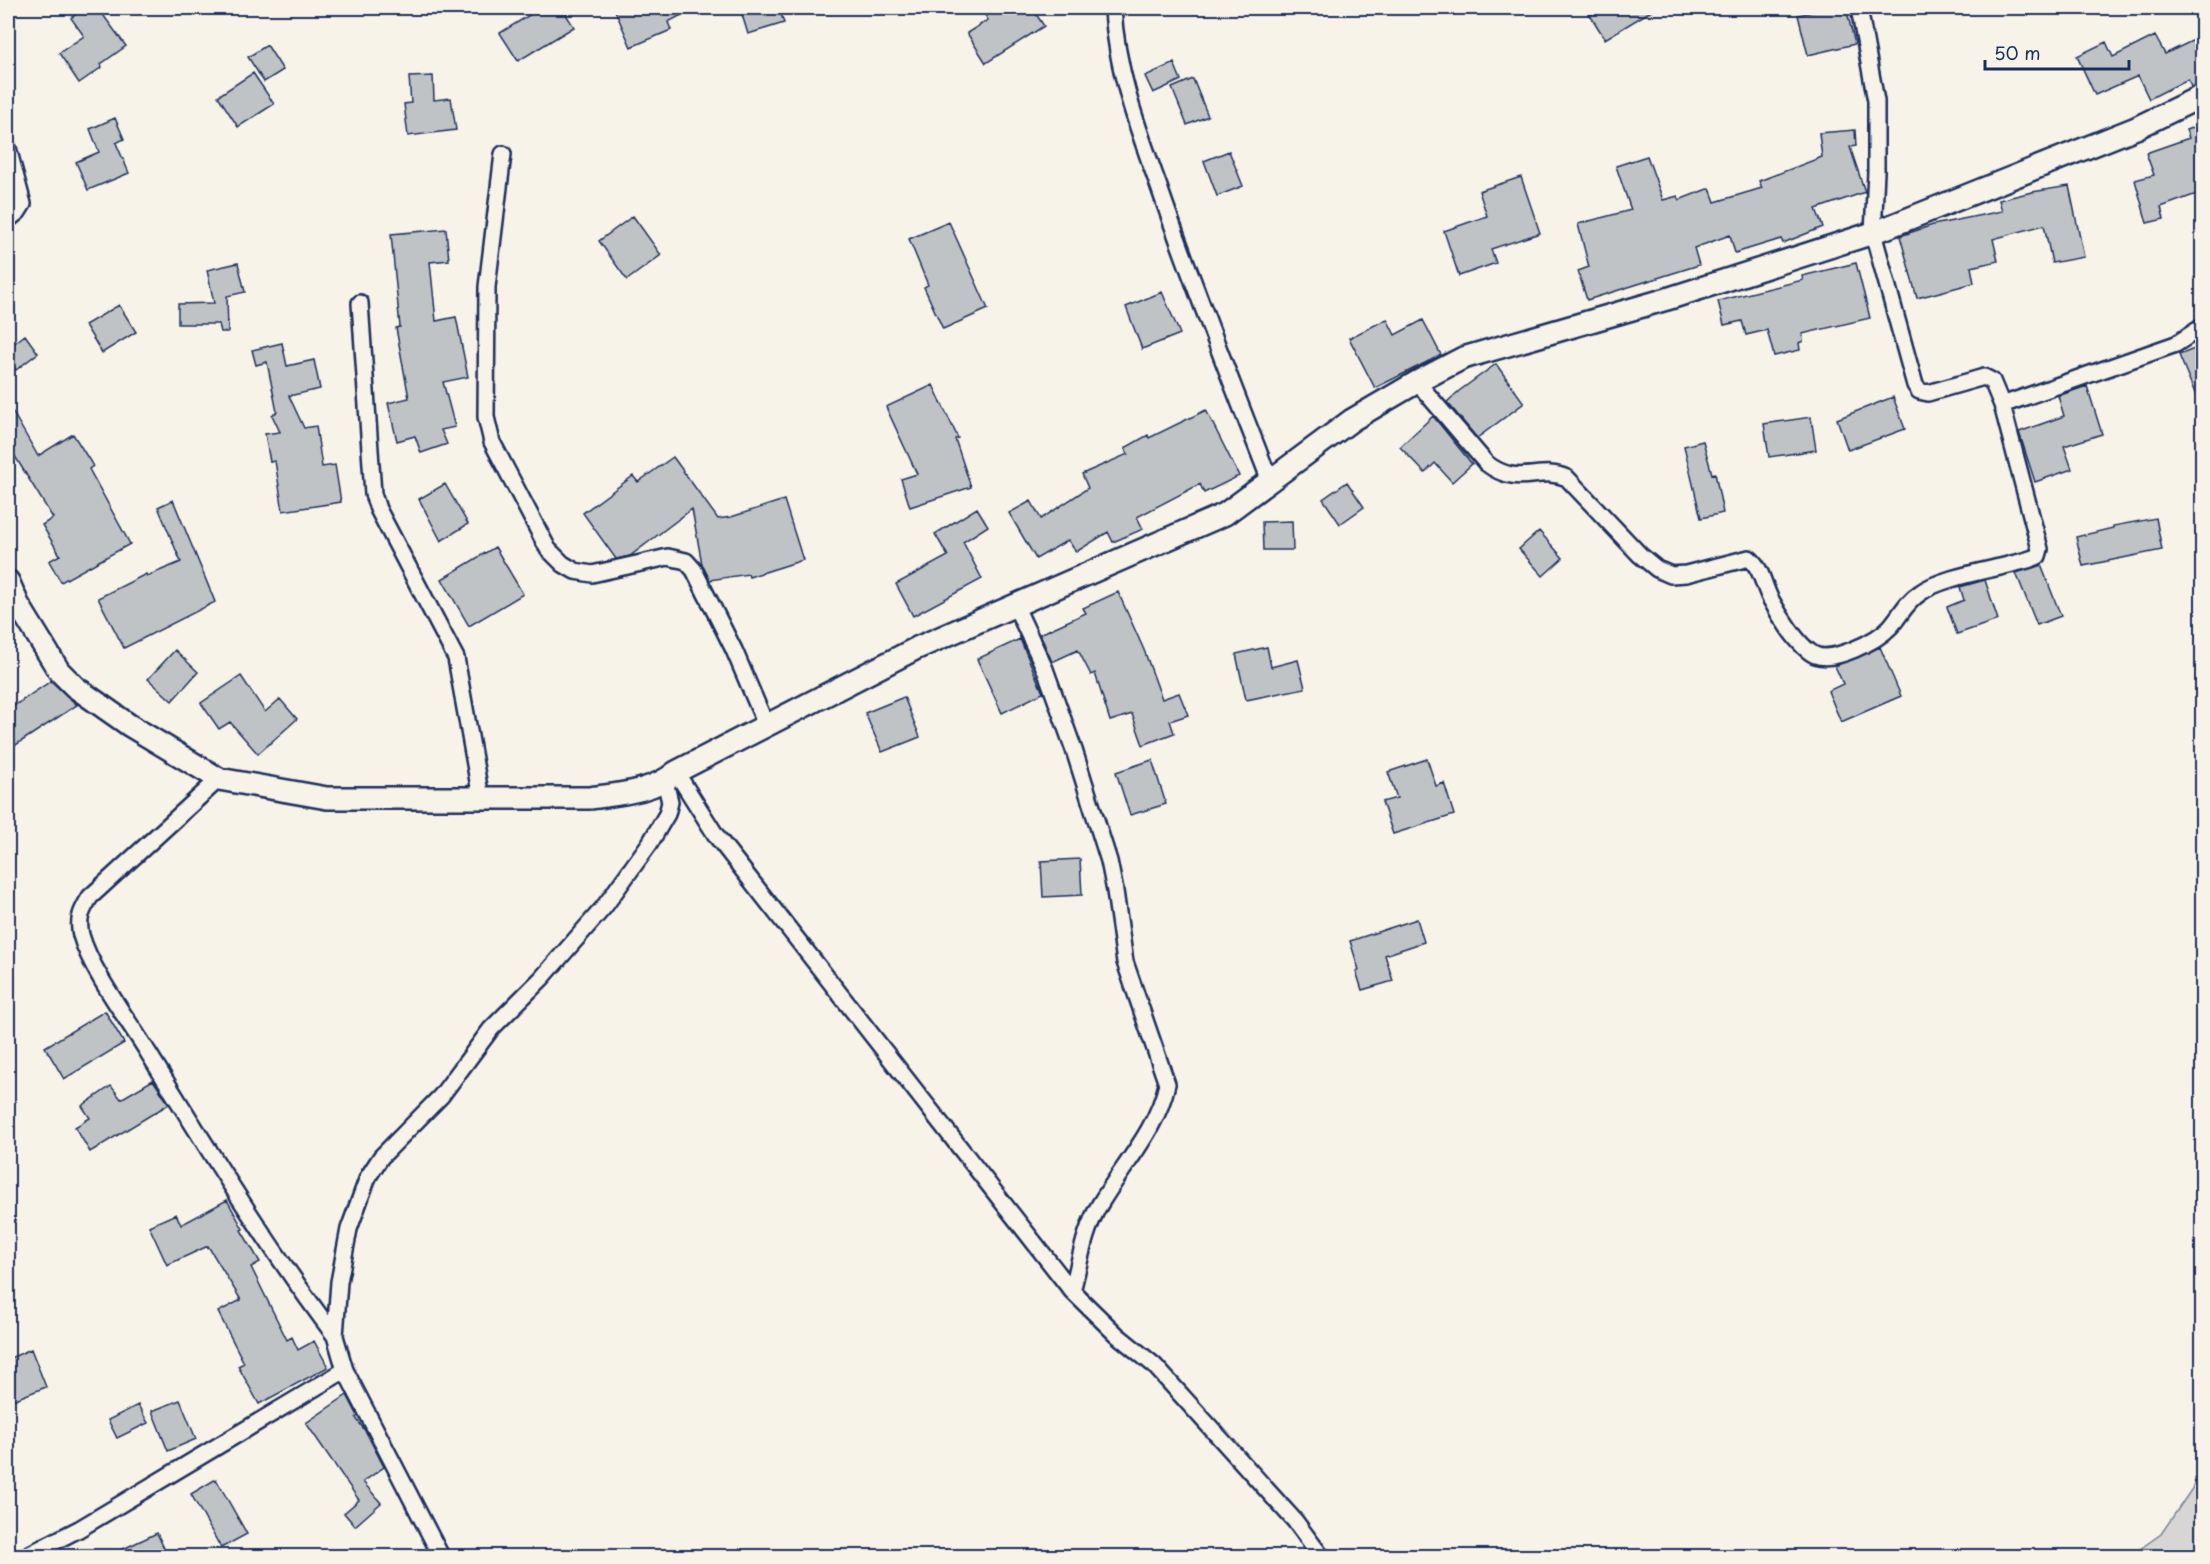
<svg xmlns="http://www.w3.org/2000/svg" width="2210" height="1564" viewBox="0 0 2210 1564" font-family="'Playpen Sans',sans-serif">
	<rect width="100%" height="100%" fill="#f7f3e8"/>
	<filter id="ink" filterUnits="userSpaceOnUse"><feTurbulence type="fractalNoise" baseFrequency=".0167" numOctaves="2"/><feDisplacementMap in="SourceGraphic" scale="12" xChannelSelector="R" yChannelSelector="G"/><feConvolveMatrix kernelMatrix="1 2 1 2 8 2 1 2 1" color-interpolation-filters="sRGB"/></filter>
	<g filter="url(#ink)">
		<!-- green -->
		<path fill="#d7d6d4" stroke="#798299" stroke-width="1.5" d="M2202,1474V1556H2130L2161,1534Z"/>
		<!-- building -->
		<path fill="#c0c3c5" stroke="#1b2f5e" stroke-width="1.5" d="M85,8H98L126,46L101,64L102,67L79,83L59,53L84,36L71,18Z
			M541,8H562L574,27L518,61L500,33Z
			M614,8H695L668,22L671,30L631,47Z
			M740,8H779L784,23L748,34Z
			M981,8H1032L1044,26L986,63L967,33L988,20Z
			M1603,8H1656L1605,39L1590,15Z
			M1830,8H1846L1855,44L1808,55L1798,15Z
			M2155,36L2165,54L2198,38L2202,47V83L2191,87L2188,79L2149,99L2138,76L2095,95L2077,56L2106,42L2113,57Z
			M267,45L283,70L264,82L248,57Z
			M1174,63L1181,80L1153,93L1145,76Z
			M253,73L274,104L238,127L218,96Z
			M433,76L434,100L451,98L456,130L408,136L404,104L411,103L409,77Z
			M1193,79L1208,116L1187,125L1172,88Z
			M115,118L124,139L116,143L129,173L88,190L76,162L99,152L90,129Z
			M2202,124V192L2161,207L2164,219L2147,223L2135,180L2154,175L2146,153L2189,138L2186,130Z
			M1855,130L1856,146L1850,147L1865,192L1816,209L1823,227L1783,243L1781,239L1735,253L1730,235L1694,248L1699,265L1587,300L1578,271L1589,267L1578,224L1631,210L1616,166L1647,156L1663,200L1678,196L1679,200L1710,188L1715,202L1762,188L1759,181L1822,157L1819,133Z
			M1229,151L1243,186L1217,196L1204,161Z
			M1521,177L1540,233L1491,249L1496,263L1459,276L1444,231L1487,216L1479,191Z
			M2069,186L2084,257L2052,263L2044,225L1993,239L1998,261L1971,267L1974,283L1917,298L1900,236L1933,225L2002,211L1999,200L2032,192Z
			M633,216L661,255L627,280L599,241Z
			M949,222L988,309L943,329L924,287L928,285L909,239Z
			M446,229L449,260L430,262L436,321L456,317L468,377L443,382L455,427L441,430L447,444L421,453L415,436L397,441L388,403L409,398L396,328L400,327L391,234Z
			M238,263L245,292L227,296L228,332H221L219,324H178V304L214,303L207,270Z
			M1856,263L1870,318L1802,334L1803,341L1799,343L1800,350L1774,356L1767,330L1746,335L1742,321L1724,325L1718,301L1803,280L1802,276Z
			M1162,292L1180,334L1142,349L1126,307Z
			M119,305L136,332L102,353L85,325Z
			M1387,319L1395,335L1423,320L1441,355L1375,388L1349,338Z
			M25,335L38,353L16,370L8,359V348Z
			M282,343L287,366L314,360L320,389L289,396L304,428L316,426L322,467L335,465L341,502L283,511L275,461L270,462L265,434L280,432L272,415L277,412L267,362L256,365L252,350Z
			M2202,346V410L2179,355Z
			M1496,364L1524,403L1477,438L1447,402L1459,391Z
			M933,385L958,438L955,439L971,487L910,507L901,479L917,474L886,407Z
			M2087,386L2102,434L2064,446L2072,469L2035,482L2019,432L2064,416L2058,396Z
			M1893,397L1905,429L1848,450L1837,419Z
			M8,404L38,456L73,434L93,466L89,469L130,544L61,582L49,561L60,555L42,525L53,518L8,445Z
			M1206,410L1239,476L1204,493L1200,484L1137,517L1143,529L1113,542L1108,532L1076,552L1068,540L1036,559L1009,513L1031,501L1041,519L1088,488L1082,474L1128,454L1125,448L1148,435L1149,438Z
			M1433,416L1472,464L1452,482L1435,463L1425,473L1400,447Z
			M1811,417L1816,450L1769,457L1764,424Z
			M1703,441L1712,474L1715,473L1723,513L1701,518L1684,446Z
			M673,457L718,519L731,517L784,500L803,560L749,577L748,574L710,580L702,564L692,509L630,556L616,559L583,513L633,476L638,482Z
			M1347,482L1364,507L1340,524L1323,499Z
			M445,484L468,524L441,541L419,499Z
			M173,500L215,602L124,648L98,598L146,574L147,576L181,562L158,507Z
			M977,508L988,526L963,542L982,579L913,616L896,584L948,556L935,534Z
			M2156,518L2162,550L2083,566L2076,537L2113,528V526Z
			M1292,521L1293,550H1263L1262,522Z
			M1539,531L1563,558L1543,576L1519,549Z
			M495,547L523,594L469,626L442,579Z
			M2041,565L2061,616L2037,625L2016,573Z
			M1985,580L1998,620L1957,634L1947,607L1964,600L1960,587Z
			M1118,592L1144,650L1162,699L1179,693L1188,715L1170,721L1174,733L1143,745L1132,714L1110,721L1095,673L1091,675L1078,650L1052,662L1040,634L1086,613L1083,608Z
			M1020,639L1043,693L1002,713L977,659Z
			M1267,647L1271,667L1298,660L1305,688L1246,700L1236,654Z
			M1880,647L1901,696L1841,722L1828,691L1843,684L1835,666Z
			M175,650L198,672L172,701L148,679Z
			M241,676L265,712L280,699L297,719L258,754L230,722L219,729L201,703Z
			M51,681L77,705L8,750V710Z
			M904,697L920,737L882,752L865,713Z
			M1427,759L1436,786L1444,783L1454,815L1393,834L1382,802L1397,798L1388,772Z
			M1152,760L1166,804L1130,815L1116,772Z
			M1080,859L1082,895L1043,897L1041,861Z
			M1417,919L1424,942L1385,955L1393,981L1362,990L1356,971L1359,970L1350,941Z
			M105,1011L124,1043L64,1079L45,1047Z
			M153,1080L169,1104L90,1152L75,1127L90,1118L82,1106L111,1086L121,1099Z
			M227,1200L243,1229L241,1230L260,1262L251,1267L287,1340L292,1337L298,1350L314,1341L328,1367L259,1404L238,1366L244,1363L218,1312L241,1300L208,1246L167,1265L149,1226L176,1214L181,1225Z
			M31,1349L46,1387L8,1402V1359Z
			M347,1395L358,1416L356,1418L366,1432L384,1467L363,1482L381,1503L355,1526L344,1513L359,1500L306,1423Z
			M180,1400L196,1439L168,1451L152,1411Z
			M138,1405L148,1423L117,1438L108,1420Z
			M216,1479L247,1534L221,1548L191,1494Z
			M157,1533L168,1557H106Z"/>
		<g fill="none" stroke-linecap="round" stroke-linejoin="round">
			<!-- street casing -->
			<g stroke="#1b2f5e" stroke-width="20">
				<path id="street" d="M1113,8C1116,70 1138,129 1159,187C1193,286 1232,383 1270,481
					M8,148L23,204L18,212L8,220
					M503,154L487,287L486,417L492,442L548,549L563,564L575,571L592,574L668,557L686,561L694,570L734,650L766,725
					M360,303L373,494L378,509L456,658L481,798
					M1417,382L1486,463C1519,489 1539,465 1567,478L1640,555L1657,569L1671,575L1686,574L1749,558C1761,567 1763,584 1770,598C1778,613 1798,647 1815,655C1833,663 1877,641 1890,627C1900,616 1906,602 1920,593C1940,578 1986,571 2012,564C2020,562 2030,560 2038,556L2040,549L2002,405L1992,381L1984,377L1928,393L1919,391L1915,385L1873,233L1876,172V101L1859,8
					M2002,405L2176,344L2202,327
					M1015,605L1045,669L1074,750L1109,861L1115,891L1125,962L1167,1084C1157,1130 1124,1164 1100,1204C1084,1230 1080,1262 1072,1291
					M676,772L717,837L1072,1291L1117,1335L1154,1365L1295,1521L1321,1556
					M219,779L90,897C82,910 77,919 81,935C91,971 129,1021 149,1054C208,1149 267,1246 335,1336
					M26,1556L79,1529L345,1370
					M441,1556L345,1370L335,1336L339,1282L349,1229L368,1177L381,1157L441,1096L491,1029L542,978L604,907L650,843L667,814L670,802L665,781"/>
			</g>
			<!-- secondary casing -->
			<g stroke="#1b2f5e" stroke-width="26">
				<path id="secondary" d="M8,581L18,604L59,671L75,687L129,725L219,779L327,798H590C618,794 653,792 676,772L917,648L1225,514L1352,420L1417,382L1463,358L1667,299L1873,233L2136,128L2202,96"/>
			</g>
			<!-- street -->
			<use href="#street" stroke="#f7f3e8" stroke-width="15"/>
			<!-- secondary -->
			<use href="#secondary" stroke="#f7f3e8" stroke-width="21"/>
		</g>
	</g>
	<!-- margin -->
	<rect width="2210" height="1564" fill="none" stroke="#f7f3e8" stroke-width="30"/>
	<rect x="15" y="15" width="2180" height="1534" fill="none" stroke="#1b2f5e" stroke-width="2" filter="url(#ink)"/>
	<!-- scale -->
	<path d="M1985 60v9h144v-9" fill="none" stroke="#1b2f5e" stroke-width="3"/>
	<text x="1994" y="60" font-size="18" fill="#1b2f5e" stroke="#f7f3e8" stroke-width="4.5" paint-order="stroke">50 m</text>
</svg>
